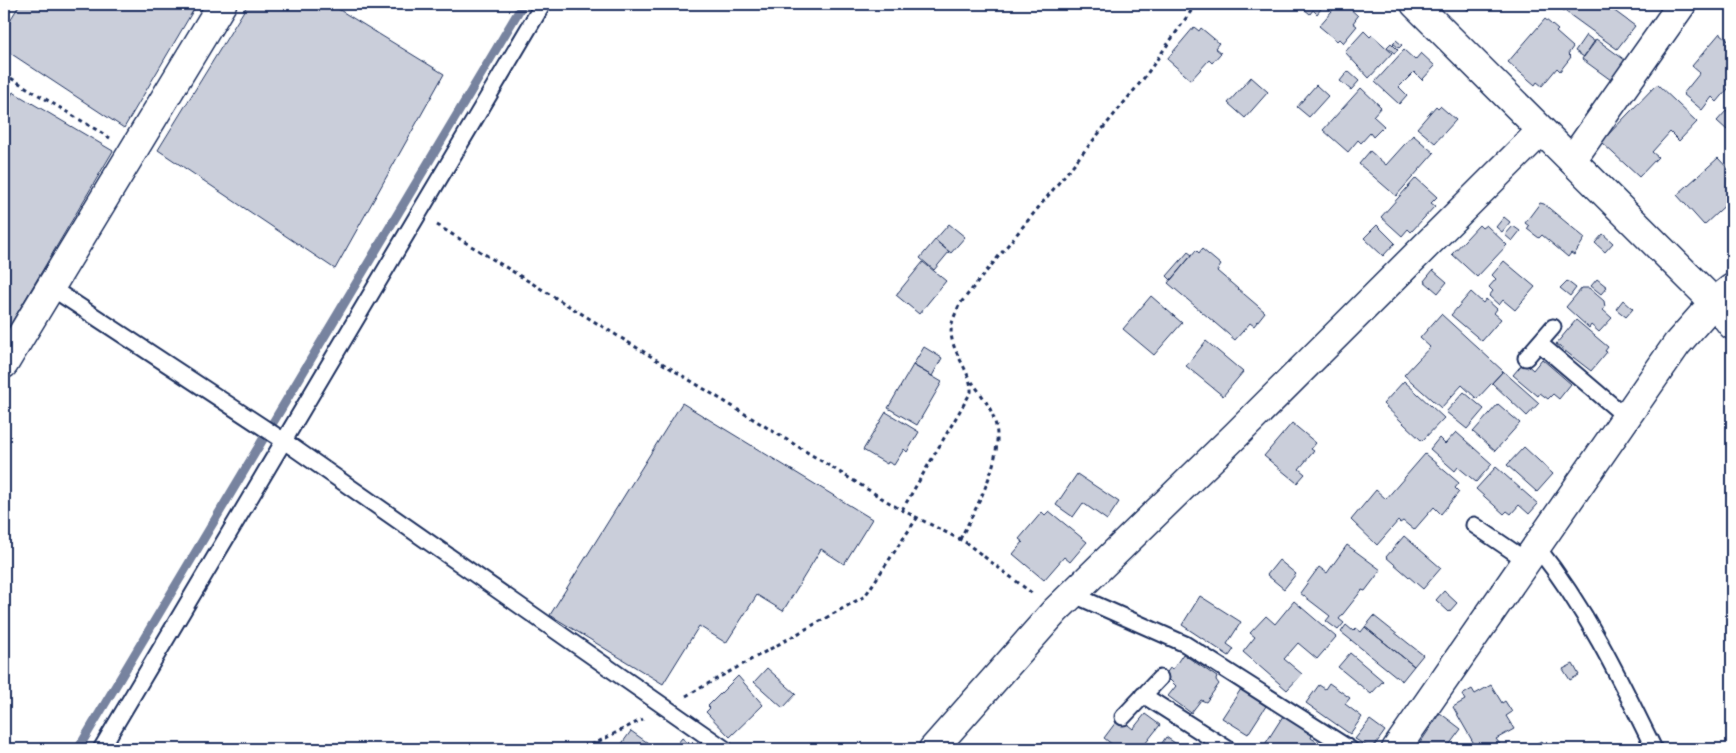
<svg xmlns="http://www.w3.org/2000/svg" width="1736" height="753" viewBox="0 0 1736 753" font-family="'Indie Flower',sans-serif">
	<rect width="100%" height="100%" fill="#fff"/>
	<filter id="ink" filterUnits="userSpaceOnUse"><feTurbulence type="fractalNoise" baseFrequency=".02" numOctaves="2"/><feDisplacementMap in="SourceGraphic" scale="10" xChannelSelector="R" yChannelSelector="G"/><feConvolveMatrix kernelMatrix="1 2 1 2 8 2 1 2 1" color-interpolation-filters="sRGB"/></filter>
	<g filter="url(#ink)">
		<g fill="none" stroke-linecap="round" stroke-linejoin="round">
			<!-- stream -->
			<path stroke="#77839f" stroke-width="9" d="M78,749L523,4"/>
		</g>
		<!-- building -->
		<path fill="#caceda" stroke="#1b2f5e" d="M20,4H197L124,128L4,49V30Z
			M248,4H330L444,74L335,269L158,150Z
			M1298,4H1325L1317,14L1313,10L1310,14Z
			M1338,4L1344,7L1346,5L1358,16L1353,23L1357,26L1343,43L1339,39L1337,41L1319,26Z
			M1461,4H1473L1468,10Z
			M1555,4H1605L1635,26L1617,49Z
			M1545,19L1558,30L1556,32L1573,47L1568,54L1571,57L1560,71L1557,68L1542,86L1537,82L1535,85L1508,62Z
			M1194,27L1199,31L1201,28L1219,43L1215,48L1221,53L1212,63L1209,60L1191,80L1167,59Z
			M1364,31L1370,37L1372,35L1392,53L1369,78L1345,52Z
			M1720,33L1732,43V84L1717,102L1712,97L1702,110L1683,94L1700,73L1692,66Z
			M1586,35L1595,42L1584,57L1575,51Z
			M1596,39L1629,63L1615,83L1582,59Z
			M1396,40L1402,45L1399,48L1393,43Z
			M1391,43L1398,50L1394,53L1387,47Z
			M1404,50L1415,60L1421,53L1435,66L1422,80L1414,72L1399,87L1407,95L1399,104L1375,82Z
			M1348,71L1359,81L1351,90L1340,81Z
			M1251,77L1268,92L1245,118L1228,103Z
			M1657,84L1697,122L1679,141L1670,132L1652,152L1658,157L1639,177L1601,142Z
			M1316,85L1328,96L1309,117L1297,107Z
			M1361,88L1381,107L1373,116L1384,126L1373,137L1370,133L1361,143L1358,140L1348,152L1323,130Z
			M13,92L113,151L6,332L4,330V108Z
			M1436,106L1438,108L1440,106L1456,120L1435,143L1417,128Z
			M1726,111L1732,117V124L1727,130L1717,121Z
			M1413,135L1434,153L1396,196L1359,164L1370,151L1386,165Z
			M1718,158L1732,173V199L1704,225L1677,195Z
			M1416,178L1437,197L1431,203L1435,206L1411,232L1408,229L1402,236L1381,217Z
			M1540,203L1544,204L1585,238L1574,255L1571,253L1568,257L1542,235L1539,238L1527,229L1529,226L1525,223Z
			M1504,217L1510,222L1502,232L1496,227Z
			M949,224L965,237L951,253L935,240Z
			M1377,225L1395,243L1383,256L1364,238Z
			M1479,225L1482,228L1486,225L1507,245L1477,277L1452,254Z
			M1513,226L1520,231L1512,241L1505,235Z
			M1603,234L1613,243L1605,252L1595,243Z
			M935,240L949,252L934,270L920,258Z
			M1202,249L1221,265L1217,271L1265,312L1254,326L1250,323L1235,340L1168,283L1196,250L1199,253Z
			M1188,252L1192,255L1171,280L1167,276Z
			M1504,261L1535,287L1515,310L1503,300L1499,305L1489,296L1493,291L1489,287L1496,279L1492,275Z
			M923,262L946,281L919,314L896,295Z
			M1433,270L1447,282L1438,293L1424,281Z
			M1597,279L1607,287L1601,294L1591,286Z
			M1567,281L1576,288L1570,296L1560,288Z
			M1582,288H1589L1604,301L1605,307L1603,310L1612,318L1599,332L1591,325L1589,328L1566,307Z
			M1471,292L1483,303L1486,299L1497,309L1494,313L1501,319L1482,341L1451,315Z
			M1151,296L1182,323L1154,355L1123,329Z
			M1623,300L1633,309L1626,317L1616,309Z
			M1441,314L1503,371L1477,399L1462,385L1441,408L1404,375L1430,347L1420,338Z
			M1576,320L1608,347L1605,351L1607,352L1591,371L1556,344Z
			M1206,341L1243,372L1223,396L1186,366Z
			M924,347L942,358L932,376L913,365Z
			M1542,359L1571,384L1559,399L1553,394L1548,399L1540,393L1538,396L1513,375L1524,362L1533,370Z
			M913,365L942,382L917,425L888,408Z
			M1503,371L1539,403L1527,416L1492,383Z
			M1404,381L1444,418L1422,441L1383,404Z
			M1464,392L1484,409L1467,429L1446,412Z
			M682,403L872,519L844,564L821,549L783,611L757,595L726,643L699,626L663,684L550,615Z
			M1498,404L1520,423L1495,451L1473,432Z
			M886,412L919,432L907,452L904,449L894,465L888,462L887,464L863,450Z
			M1292,423L1316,443L1311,449L1314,451L1299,469L1305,474L1297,483L1264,456Z
			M1456,432L1492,464L1476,482L1458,467L1455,471L1430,449L1439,438L1445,444Z
			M1524,447L1553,474L1537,492L1507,465Z
			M1425,454L1459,483L1455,488L1459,492L1441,514L1434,507L1414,530L1403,521L1400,523L1398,521L1377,545L1351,520L1376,490L1386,499Z
			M1496,467L1538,504L1529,514L1519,505L1511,514L1507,511L1504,514L1476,489Z
			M1077,474L1119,502L1107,520L1083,503L1073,517L1056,505Z
			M1049,511L1087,542L1070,562L1064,557L1044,580L1013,554L1023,542L1019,539L1042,512L1045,515Z
			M1404,536L1441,568L1423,589L1386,557Z
			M1347,545L1381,570L1365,591L1362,590L1339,619L1344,623L1338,630L1326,621L1330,616L1300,593L1319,567L1327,573Z
			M1279,560L1296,574L1284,589L1267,575Z
			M1444,591L1457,603L1449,612L1436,600Z
			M1200,596L1241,622L1227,644L1234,649L1229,656L1182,625Z
			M1294,601L1336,637L1317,659L1298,643L1284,659L1302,674L1287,690L1243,652L1255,637L1250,633L1266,616L1275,624Z
			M1374,616L1423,655L1414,666L1365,627Z
			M1346,625L1353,631L1356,628L1361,632L1365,627L1414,666L1402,681L1341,632Z
			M1350,653L1383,681L1371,694L1338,667Z
			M1183,654L1217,677L1216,680L1219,684L1206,702L1201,700L1191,713L1168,696L1176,686L1165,675L1170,668L1173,669Z
			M1573,664L1579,675L1570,680L1563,669Z
			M767,668L796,694L783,708L754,682Z
			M738,676L763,705L730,737L706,712L710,708L708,706Z
			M1329,683L1350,698L1345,704L1362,717L1350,734L1306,703L1319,685L1325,689Z
			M1491,685L1502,703L1505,701L1512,712L1506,716L1514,729L1496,739L1500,744L1491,749H1477L1453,707L1465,700L1462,695L1472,689L1475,694Z
			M1241,689L1266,706L1248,734L1222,718Z
			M1440,713L1461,729L1446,749H1416Z
			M1145,714L1160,725L1141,749H1118L1104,738L1119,718L1133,729Z
			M1283,716L1312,735L1311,738L1322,745L1320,749H1262Z
			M1370,720L1385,731L1372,749L1355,739Z
			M631,731L648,743L643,749H618Z
			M1166,737L1184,749H1158Z
			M682,738L695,749H673Z
			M1541,741L1545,749H1528Z
			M660,743L667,749H655Z"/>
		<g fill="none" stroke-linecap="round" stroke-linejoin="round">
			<!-- service casing -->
			<g stroke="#1b2f5e" stroke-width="19">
				<path id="service" d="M50,287L284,441L725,749
					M1539,343L1626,417
					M1526,358L1553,327
					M1474,525L1527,561
					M1537,547C1587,610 1619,677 1654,749
					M1072,594L1185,644L1350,749
					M1143,695L1228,749
					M1123,717L1160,678
					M101,749L543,4"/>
			</g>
			<!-- minor casing -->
			<g stroke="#1b2f5e" stroke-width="31">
				<path id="minor" d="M1572,160L1682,4
					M4,364L222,4
					M933,749L1055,611L1236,435L1541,131
					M1396,749L1677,344L1714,302L1732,288"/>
			</g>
			<!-- tertiary casing -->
			<g stroke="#1b2f5e" stroke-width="31">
				<path id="tertiary" d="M1415,4L1714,302L1732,325"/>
			</g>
			<!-- path -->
			<path stroke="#1b2f5e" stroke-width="3" stroke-dasharray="4 4" stroke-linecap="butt" d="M4,74L110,138
				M437,225L898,508L965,542L1033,594
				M902,510L971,392C972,369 946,349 952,324C953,318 957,311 959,305L1144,78L1196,4
				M960,539C976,509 1005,457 995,422C991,407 981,394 972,382
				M686,696L865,596L917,518
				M584,749L643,719"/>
			<!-- service -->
			<use href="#service" stroke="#fff" stroke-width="15"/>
			<!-- minor -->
			<use href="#minor" stroke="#fff" stroke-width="28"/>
			<!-- tertiary -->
			<use href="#tertiary" stroke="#fff" stroke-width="28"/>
		</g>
	</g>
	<!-- margin -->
	<rect width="1736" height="753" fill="none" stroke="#fff" stroke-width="20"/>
	<rect x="10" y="10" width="1716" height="733" fill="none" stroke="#1b2f5e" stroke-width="2" filter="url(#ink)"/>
</svg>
